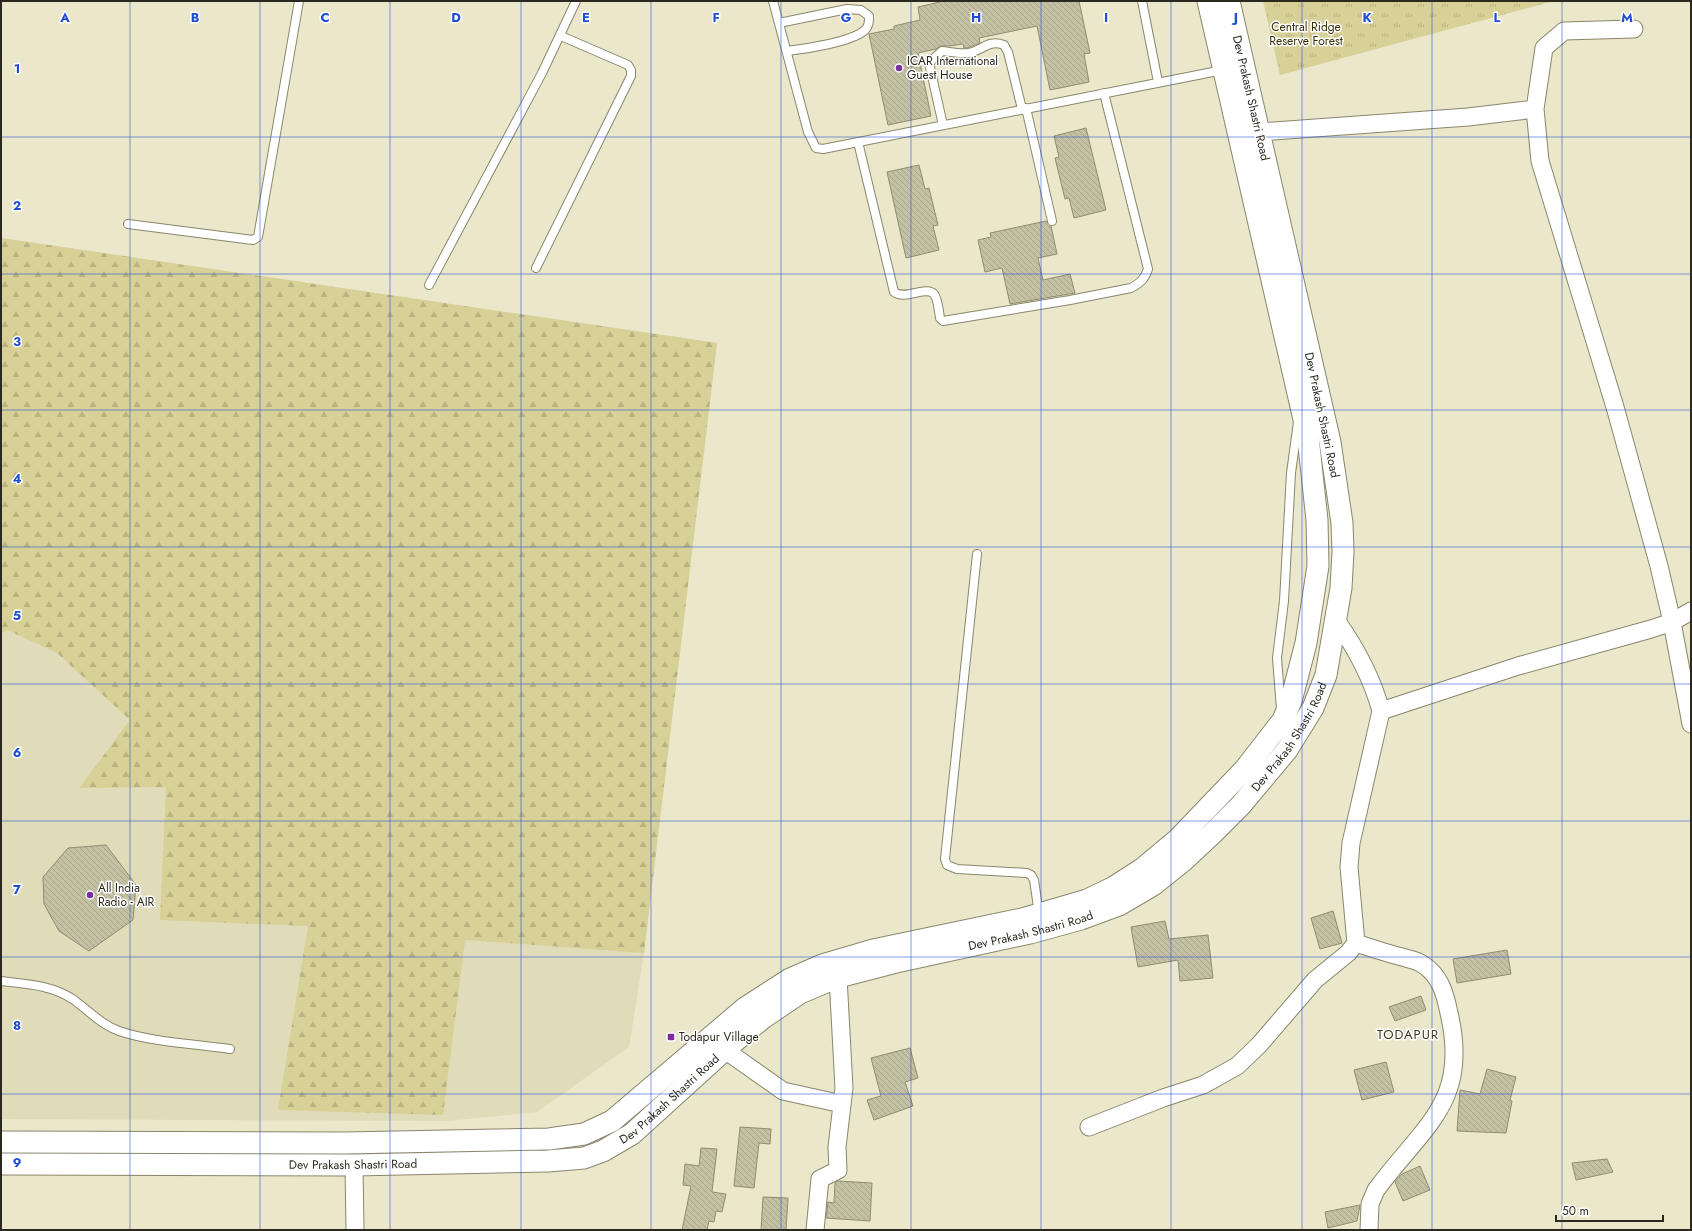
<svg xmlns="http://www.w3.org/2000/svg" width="1692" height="1231" viewBox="0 0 1692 1231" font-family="Jost,sans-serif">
	<defs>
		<pattern id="forest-firs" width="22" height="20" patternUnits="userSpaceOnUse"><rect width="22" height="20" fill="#d7d097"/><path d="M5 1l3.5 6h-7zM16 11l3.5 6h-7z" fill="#b9b382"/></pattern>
		<pattern id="park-tufts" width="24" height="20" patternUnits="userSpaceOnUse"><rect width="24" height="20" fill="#d7d097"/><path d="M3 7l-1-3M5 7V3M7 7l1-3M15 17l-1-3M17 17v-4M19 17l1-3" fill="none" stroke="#b9b382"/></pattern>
		<pattern id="building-back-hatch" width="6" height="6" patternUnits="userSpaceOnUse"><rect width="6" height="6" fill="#c3c0a4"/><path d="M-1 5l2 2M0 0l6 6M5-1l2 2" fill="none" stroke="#a8a58d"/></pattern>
	</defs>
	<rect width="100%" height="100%" fill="#eae7ca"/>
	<!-- built -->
	<path fill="#e0dcb9" d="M1,238L717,343L644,953L629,1047L537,1112L447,1121L1,1119Z"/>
	<!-- forest -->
	<path fill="url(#forest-firs)" d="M1,238L717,343L644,953L465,940L443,1115L278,1110L308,926L160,920L166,787L79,788L130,720L57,653L7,630L1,634Z"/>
	<!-- park -->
	<path fill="url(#park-tufts)" d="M1263,1H1554L1280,75Z"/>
	<!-- building -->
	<path fill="url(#building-back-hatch)" stroke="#8f8c72" d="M944,1H1079L1090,53L1084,54L1089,82L1050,90L1037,26L979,38L980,43L967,48H964L963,44L949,46H941L936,49L918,53L931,116L888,125L869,34L894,29V26L920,20L918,7Z
		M1086,128L1106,210L1074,218L1069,198L1065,199L1055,158L1059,157L1054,136Z
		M919,165L925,189L929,188L938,225L933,226L939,250L906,258L887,172Z
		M1046,221L1051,226L1057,254L1038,258L1043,280L1070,274L1075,293L1010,304L1002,268L985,272L978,240L991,237L990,233Z
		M106,845L136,885L133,920L89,951L59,931L44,904L43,877L68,848Z
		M1333,911L1342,943L1320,949L1311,918Z
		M1165,921L1169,939L1208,935L1213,978L1180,981L1178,960L1138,967L1131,927Z
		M1507,950L1511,974L1457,983L1453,959Z
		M1421,996L1426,1010L1395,1021L1389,1007Z
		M910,1048L918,1078L905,1082L913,1106L874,1120L867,1100L881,1096L871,1058Z
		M1386,1062L1394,1092L1362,1100L1354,1070Z
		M1487,1069L1516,1077L1510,1100L1512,1101L1506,1133L1457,1131L1460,1090L1480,1094Z
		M740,1127L771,1129L770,1144L759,1143L754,1188L734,1186Z
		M701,1148L717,1149L712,1192L726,1194L722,1212L716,1211L714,1222L709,1221L707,1230H682L691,1186L683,1185L685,1164L699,1166Z
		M1607,1159L1613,1172L1576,1180L1572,1163Z
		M1420,1166L1430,1190L1403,1201L1395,1182L1402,1174Z
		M838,1181L872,1183L870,1221L826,1218L828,1202L834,1203L835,1183Z
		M763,1197L788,1198L786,1230H761Z
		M1360,1205L1357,1221L1328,1228L1325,1212Z"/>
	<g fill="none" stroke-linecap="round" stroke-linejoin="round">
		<!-- service casing -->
		<g stroke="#89866c" stroke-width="10">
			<path id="service" d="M773,1L808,132L816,148L823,149L1223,70
				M1142,1L1158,82
				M779,23L847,9L861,10L869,16C869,22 869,26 865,30C852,42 805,49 787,51
				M1026,108L1052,221
				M943,125L929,63L942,51C951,52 960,54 968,53C983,51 987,39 1004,45L1008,52L1022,109
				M858,142L894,292C905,301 926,285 934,294C938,299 939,312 940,318L943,321L1070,300L1131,288C1140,283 1145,279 1148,269L1104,93
				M128,224L253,240L258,237L299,1
				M536,268L631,76V70L628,65L561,36
				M429,285L542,73L576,1
				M977,554L945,859L947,865L957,869L1027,873L1031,875L1034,880L1039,914
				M1281,709L1277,658L1284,601L1291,473L1298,422
				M1,981C26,984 53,985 74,1000C89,1011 102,1025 119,1031C151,1042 196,1044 230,1049"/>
		</g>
		<!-- minor casing -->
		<g stroke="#89866c" stroke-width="19">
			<path id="minor" d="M1535,109L1540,161L1615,407L1659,566L1672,622L1691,724
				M1259,132L1468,117L1535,109L1544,48L1564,31L1634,29
				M1381,711L1518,666L1651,629L1672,622L1691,611
				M1356,943C1371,948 1386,953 1402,957C1408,959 1417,960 1422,964C1440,975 1445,993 1449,1013C1470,1102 1424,1125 1376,1190L1370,1204L1369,1230
				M725,1050L783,1091L842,1104
				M1089,1127L1163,1098L1203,1085L1237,1066L1259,1045L1315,980L1348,953L1356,943L1349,867L1351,843L1381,711C1372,678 1356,648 1336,620
				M354,1165L355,1230
				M815,1230L820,1179L838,1170L837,1147L844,1088L838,977"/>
		</g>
		<!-- tertiary casing -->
		<g stroke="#89866c" stroke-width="23">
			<g id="tertiary">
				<path d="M1,1142L344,1143L549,1139L584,1134L612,1121L745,1008L790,979L822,965L873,950L1022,919L1087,900L1114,887L1142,869L1178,839L1245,769L1283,720L1291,701L1306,643L1318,566L1317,520L1308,437L1208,1"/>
				<path id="s1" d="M1,1164L354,1165L548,1161L584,1158L603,1151L632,1134L729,1046L763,1018L800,993L838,977L896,962L1030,933L1081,919L1119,905L1153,885L1183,861L1213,833L1241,805L1287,750L1313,708L1326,675L1341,588L1343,552L1342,523L1330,442L1229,1"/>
			</g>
		</g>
		<!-- service -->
		<use href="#service" stroke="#fff" stroke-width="8"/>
		<!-- minor -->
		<use href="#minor" stroke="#fff" stroke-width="17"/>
		<!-- tertiary -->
		<use href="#tertiary" stroke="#fff" stroke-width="21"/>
	</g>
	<!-- grid -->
	<path fill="none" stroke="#1d4ed8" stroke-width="1" stroke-opacity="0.55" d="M130,1V1230M260,1V1230M390,1V1230M521,1V1230M651,1V1230M781,1V1230M911,1V1230M1041,1V1230M1171,1V1230M1302,1V1230M1432,1V1230M1562,1V1230M1,137H1691M1,274H1691M1,410H1691M1,547H1691M1,684H1691M1,821H1691M1,957H1691M1,1094H1691"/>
	<!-- markers -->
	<g fill="#7a2ea0" stroke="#fff" stroke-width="1.5">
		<circle cx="899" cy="68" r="4"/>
		<circle cx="90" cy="895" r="4"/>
		<rect x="667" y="1033" width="8" height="8" rx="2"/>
	</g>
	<g text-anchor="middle" stroke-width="3" stroke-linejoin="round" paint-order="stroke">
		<!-- park labels -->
		<g font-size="12" fill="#352f02" stroke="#fff">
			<text x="1306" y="31">Central Ridge<tspan x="1306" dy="14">Reserve Forest</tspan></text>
		</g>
		<!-- poi labels -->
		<g font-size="12" fill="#2b291f" stroke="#fff" text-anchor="start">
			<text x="907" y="65">ICAR International<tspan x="907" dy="14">Guest House</tspan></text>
			<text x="98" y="892">All India<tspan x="98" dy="14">Radio - AIR</tspan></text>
			<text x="679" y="1041">Todapur Village</text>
		</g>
		<!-- street labels -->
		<g font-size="12" fill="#2b291f" stroke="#fff">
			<text transform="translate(1251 98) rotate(77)" y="4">Dev Prakash Shastri Road</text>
			<text transform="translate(1322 415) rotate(78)" y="4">Dev Prakash Shastri Road</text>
			<text dy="4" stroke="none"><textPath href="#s1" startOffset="1431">Dev Prakash Shastri Road</textPath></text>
			<text dy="4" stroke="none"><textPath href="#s1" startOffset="1096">Dev Prakash Shastri Road</textPath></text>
			<text dy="4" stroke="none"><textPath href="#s1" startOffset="688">Dev Prakash Shastri Road</textPath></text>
			<text dy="4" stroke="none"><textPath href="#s1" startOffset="352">Dev Prakash Shastri Road</textPath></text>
		</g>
		<!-- neighbourhood labels -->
		<g font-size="13" letter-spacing="1" fill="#3c3922" stroke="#fff">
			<text x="1408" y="1039">TODAPUR</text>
		</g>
	</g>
	<g font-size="13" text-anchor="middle" font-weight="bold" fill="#1d4ed8" stroke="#fff" stroke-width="3" stroke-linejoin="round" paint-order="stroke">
		<text x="65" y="22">A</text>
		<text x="195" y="22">B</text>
		<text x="325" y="22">C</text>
		<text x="456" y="22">D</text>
		<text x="586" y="22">E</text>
		<text x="716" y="22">F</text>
		<text x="846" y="22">G</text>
		<text x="976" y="22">H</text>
		<text x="1106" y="22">I</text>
		<text x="1236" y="22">J</text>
		<text x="1367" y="22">K</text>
		<text x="1497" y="22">L</text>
		<text x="1627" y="22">M</text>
		<text x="17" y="73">1</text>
		<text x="17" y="210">2</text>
		<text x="17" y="346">3</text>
		<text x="17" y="483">4</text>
		<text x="17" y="620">5</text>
		<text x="17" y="757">6</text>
		<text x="17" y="894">7</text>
		<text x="17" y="1030">8</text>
		<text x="17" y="1167">9</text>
	</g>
	<!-- border -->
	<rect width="1692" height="1231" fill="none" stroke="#2b291f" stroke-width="4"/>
	<!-- scale -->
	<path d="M1556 1215v6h107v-6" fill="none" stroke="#2b291f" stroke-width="2"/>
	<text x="1562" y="1215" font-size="12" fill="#2b291f" stroke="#ffffff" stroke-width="3" paint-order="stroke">50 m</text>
</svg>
